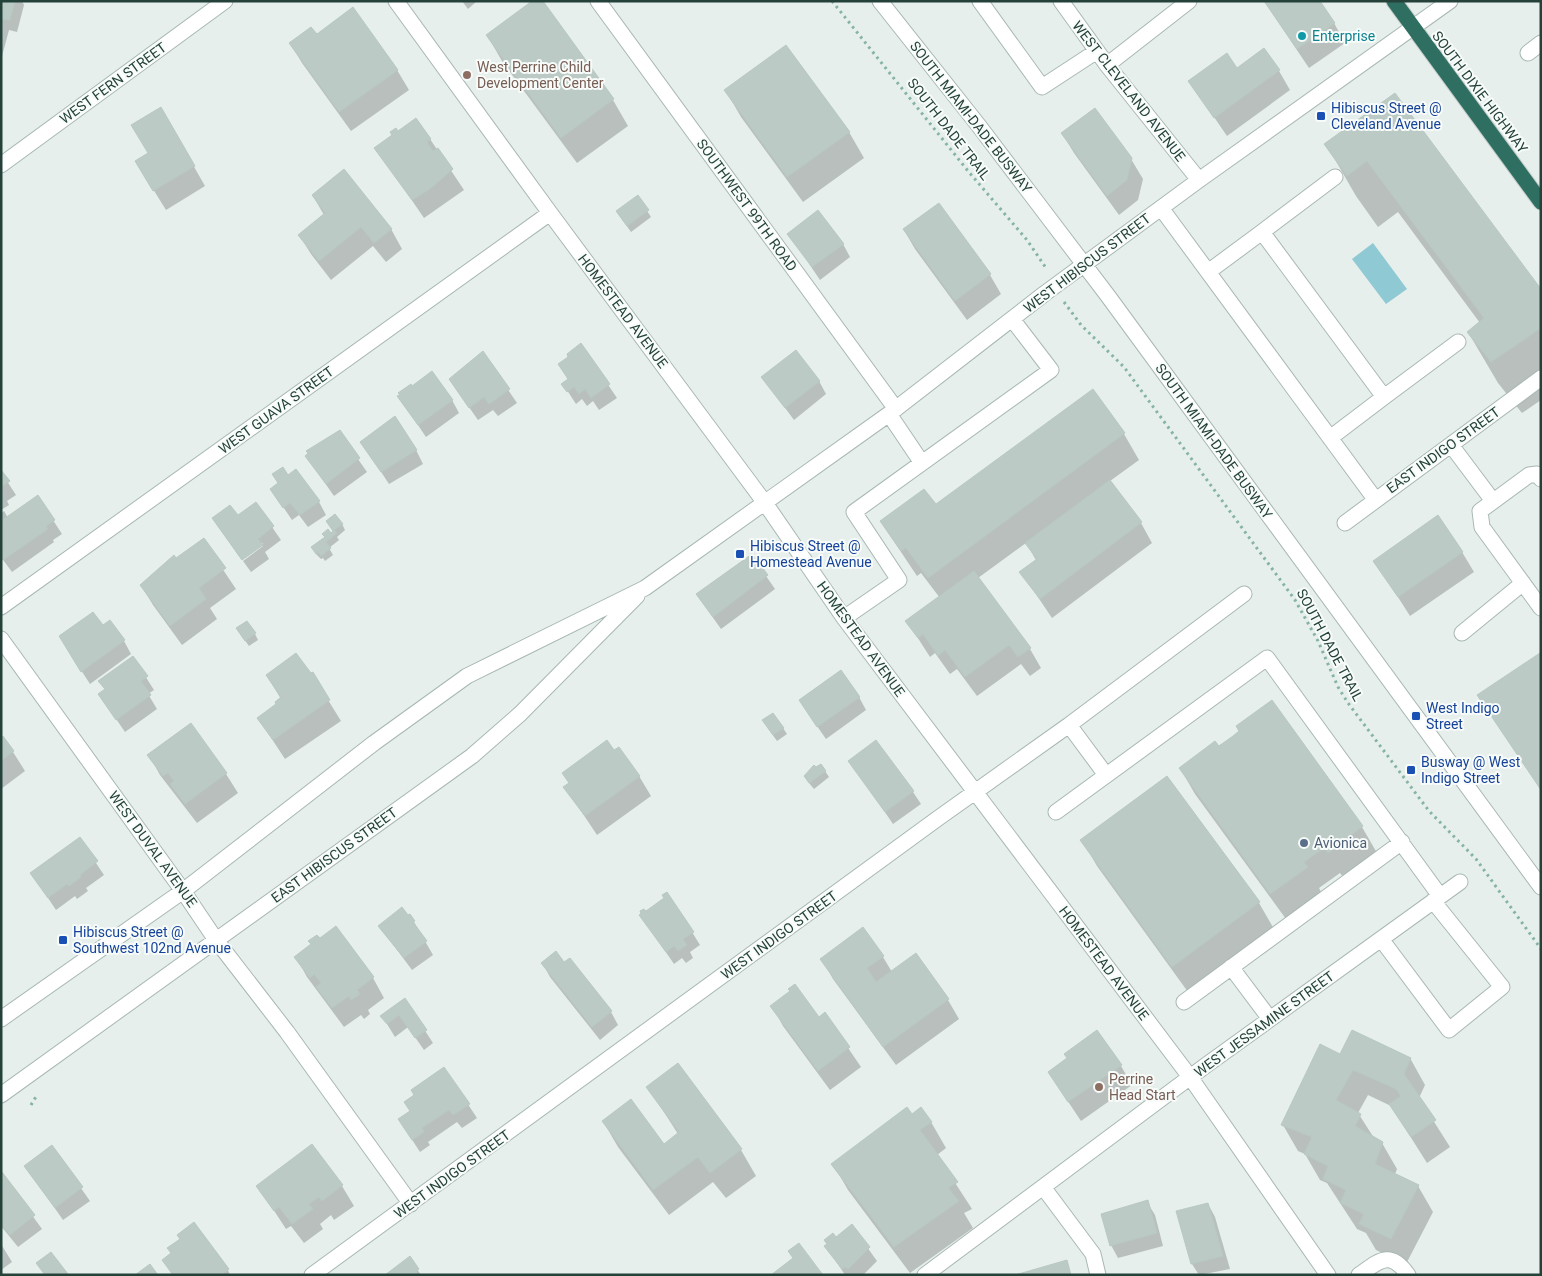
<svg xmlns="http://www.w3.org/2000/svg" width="1542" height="1276" viewBox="0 0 1542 1276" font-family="Roboto,sans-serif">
	<rect width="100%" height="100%" fill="#e6efeb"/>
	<!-- water -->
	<path fill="#8ec9d4" d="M1373,243L1407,289L1386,304L1352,259Z"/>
	<!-- shadow -->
	<path fill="#0003" d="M1,1H22L24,5L17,32L9,30L1,60Z
		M462,1H477L468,9Z
		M542,1L613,100L628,126L577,163L502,61L487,35Z
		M1264,1L1334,23L1345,43L1309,68Z
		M317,35L397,70L409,90L351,131L302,63L290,43Z
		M1237,70L1279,71L1290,90L1227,136L1190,82Z
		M726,91L849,132L864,158L803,202L741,117Z
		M1395,94L1541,292V400L1522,413L1498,383L1468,332L1480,323L1398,212L1378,227L1356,196L1326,144Z
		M161,109L205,186L166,210L148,181L149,154Z
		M398,133L430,139L464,190L424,218L376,148Z
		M1062,133L1131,159L1143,179L1138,200L1119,215L1074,153Z
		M313,196L391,229L402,249L386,262L373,246L331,280L311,254L299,235L324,215Z
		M638,197L651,217L631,232L621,218Z
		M938,204L990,275L1001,294L967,320L915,249L904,230Z
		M789,234L843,244L850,257L820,280Z
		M581,345L617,398L599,410L593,401L587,406L582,399L576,404L563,384L569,380L570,357Z
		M483,353L517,403L498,416L493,410L478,420L450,380Z
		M763,378L819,381L826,394L794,420Z
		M1092,391L1124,434L1139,460L1110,481L1141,523L1152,543L1052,618L1021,572L1036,560L1026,543L978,578L1030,649L1041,668L1030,676L1021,664L977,696L957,669L950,674L935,653L930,657L907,621L940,598L921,573L917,576L881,522L935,506Z
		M399,397L452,400L459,413L426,437Z
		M339,432L367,472L334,496L306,456Z
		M362,443L415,448L423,464L389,484Z
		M1,472L16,495L7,501L9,505L1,510Z
		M288,476L319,502L326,515L308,527L299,515L292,520L271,489Z
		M38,497L62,534L53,540L54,542L12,572L1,557V513L4,511L8,518Z
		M256,504L281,540L265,552L269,559L251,572L243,561L263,546V543L241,559L213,518L238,517Z
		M342,524L345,530L337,537L339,540L329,548L333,555L325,561L323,558L321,559L316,554L326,538L334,532L331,527Z
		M203,540L236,589L210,608L217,619L182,645L153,605L141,585Z
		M1462,552L1474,572L1410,616L1375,561Z
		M752,556L775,589L721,629L697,595Z
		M103,627L124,641L131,654L90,684L68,650Z
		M255,634L258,640L249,646L241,635Z
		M133,657L154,690L148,694L157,709L125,732L99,694L105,690L100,681Z
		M312,674L341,721L285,759L258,718L277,705L281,699L267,676Z
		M859,697L866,710L826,739L808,713Z
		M1272,702L1362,827L1377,853L1344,878L1340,873L1319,888L1322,894L1286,919L1195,794L1180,768L1234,737Z
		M190,724L226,774L238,793L197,823L160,775L149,755Z
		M767,727L783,728L787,734L777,741Z
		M1,739L13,752L25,771L1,789Z
		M614,752L639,776L651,796L597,835L565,787Z
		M850,761L913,792L921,804L893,824Z
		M825,771L829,777L814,789L809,783Z
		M80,839L104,875L86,888L88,891L77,899L75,896L56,910L32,874Z
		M1082,840L1259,903L1274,929L1188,992L1097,866Z
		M402,909L414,922L433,955L412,970L380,927Z
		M641,916L692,932L700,945L690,952L693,958L686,963L682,958L674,964Z
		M336,928L373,978L384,998L368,1010L370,1014L364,1019L361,1015L344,1027L307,977L296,957Z
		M883,957L892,972L948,1000L959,1019L896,1065L833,979L822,959Z
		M570,959L611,1012L618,1025L600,1040L550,977L543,964H564Z
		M405,1000L433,1043L424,1050L408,1027L395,1037L382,1016Z
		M772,1006L818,1019L825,1014L861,1067L830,1090L783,1026Z
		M1340,1056L1410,1058L1425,1085L1419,1098L1450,1147L1427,1163L1391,1106L1368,1095L1358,1113L1374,1138L1382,1143L1397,1169L1395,1174L1418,1186L1433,1212L1406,1264L1376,1250L1366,1233L1357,1229L1327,1183L1320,1180L1305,1154L1298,1151L1283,1125Z
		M678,1065L741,1150L756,1176L726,1198L713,1182L669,1215L618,1147L603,1121L664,1145L678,1134L648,1087Z
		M1121,1066L1132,1085L1081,1121L1049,1073Z
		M444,1068L477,1118L462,1128L457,1122L428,1142L430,1145L420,1152L407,1132Z
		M911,1116L931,1122L946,1148L937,1155L972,1209L964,1213L973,1228L910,1273L848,1190L833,1164Z
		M312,1145L342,1186L354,1206L334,1220L331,1215L320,1224L323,1229L304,1243L291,1226L286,1229L258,1186Z
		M52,1147L90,1201L63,1220L26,1167Z
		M2,1174L42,1229L18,1247L1,1226Z
		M1147,1202L1155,1215L1163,1246L1118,1258L1111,1245Z
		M1208,1204L1215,1217L1230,1269L1199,1275L1192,1264L1178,1212Z
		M193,1224L228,1270L230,1275H172L164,1260L172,1254Z
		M852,1226L877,1261L863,1275H845L826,1246Z
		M1,1244L12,1262L1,1270Z
		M409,1258L421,1275H387Z"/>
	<!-- building -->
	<path fill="#bbcac4" stroke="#b8c9c2" d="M1,1H15L10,20L1,19Z
		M532,1H543L614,99L561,138L486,35Z
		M1264,1H1320L1335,23L1297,49Z
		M353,7L398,70L339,112L289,43L311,27L317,34Z
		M786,45L850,132L787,177L724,90Z
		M1264,48L1280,70L1214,118L1188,81L1227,53L1237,68Z
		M1395,93L1541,289V328L1491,362L1467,332L1484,318L1367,161L1347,176L1324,144Z
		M161,107L195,166L153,191L135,161L148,153L131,125Z
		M1095,108L1132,158L1127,180L1107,196L1061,133Z
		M416,118L431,139L427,142L433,151L438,148L453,169L430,189L412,200L374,148L392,135L390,132L396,128L398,131Z
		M344,169L392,229L374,243L361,227L319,261L298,235L325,213L312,195Z
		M638,195L649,210L627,226L616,211Z
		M939,203L991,274L955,301L903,229Z
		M818,210L844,244L812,267L787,234Z
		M581,343L610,384L591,398L585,389L579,394L574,387L567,392L561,384L568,379L558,364L568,357L567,354Z
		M796,350L820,381L785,408L761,377Z
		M483,351L510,389L489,404L484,397L469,408L449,379Z
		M432,371L453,400L418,425L397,396L400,395L398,393L411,384L412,386Z
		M1093,389L1125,433L928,578L906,548L901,551L880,521L924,489L936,504Z
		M395,416L417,450L381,472L360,442Z
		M340,430L360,458L326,484L305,456L308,453L306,451Z
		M283,467L288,475L296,469L320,501L300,515L290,503L283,508L270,489L278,483L272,474Z
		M1,470L10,481L1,487Z
		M1110,480L1142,522L1040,599L1019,572L1037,559L1025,543Z
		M38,495L55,520L46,526L48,529L3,560L1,557V521Z
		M256,502L274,526L258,539L263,545L242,560L212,518L230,505L238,515Z
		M335,514L343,524L334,530L337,533L326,542L331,548L321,556L318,552L316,554L311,547L325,537L322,534L328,529L331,533L333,531L326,521Z
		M1438,515L1463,552L1398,597L1373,561Z
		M204,538L226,568L199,588L206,599L170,626L140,585L174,555L176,558Z
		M752,554L768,575L713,617L696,594Z
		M974,571L1031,648L1018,657L1009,645L965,677L945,650L938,656L923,634L918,638L905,621Z
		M93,612L103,625L110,620L125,640L81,672L59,636Z
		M247,621L256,633L245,641L236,628Z
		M296,653L311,673L313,672L330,700L273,740L257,718L276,704L275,702L281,697L266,675Z
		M1540,653L1541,654V790L1477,695Z
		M133,656L148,676L141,681L151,695L116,720L98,694L105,689L98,681Z
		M841,670L860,697L817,727L799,700Z
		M1272,700L1363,826L1328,853L1324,848L1304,862L1308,867L1270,894L1179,768L1215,741L1219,746L1233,736L1239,731L1236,726Z
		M773,713L784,728L773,735L762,720Z
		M191,723L227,773L185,804L170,784L174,781L168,773L163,776L147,755Z
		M3,736L14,751L1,761V737Z
		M607,740L614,750L619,747L640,776L585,816L563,787L569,783L562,773Z
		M876,740L914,791L885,812L848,761Z
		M821,764L826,771L809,783L804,776L814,765L816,767Z
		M1167,776L1260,902L1172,967L1080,840Z
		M80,837L98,861L80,875L81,877L69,886L67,884L48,898L30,873Z
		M667,892L694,932L683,939L687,945L678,951L674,946L666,952L639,915L641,914L640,911L644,909L646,911L664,898L662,895Z
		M402,907L408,915L410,914L415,921L413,922L427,941L404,958L378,926Z
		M336,926L374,977L357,990L360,994L351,1000L349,996L332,1008L316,987L321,983L314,974L310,978L294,957L311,944L308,941L317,935L320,938Z
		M863,927L884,956L867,968L876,982L916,953L949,999L883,1047L820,959Z
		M556,951L564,962L570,958L612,1011L592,1027L541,963Z
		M795,984L819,1017L825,1012L850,1047L818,1071L770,1006L790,991L788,989Z
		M405,998L427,1030L415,1038L399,1015L387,1024L380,1016Z
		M1097,1030L1122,1065L1068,1102L1048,1072L1067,1058L1064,1054Z
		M1352,1030L1411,1058L1404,1074L1436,1120L1411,1137L1389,1104L1401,1096L1396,1089L1353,1070L1336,1100L1361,1114L1355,1126L1383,1142L1375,1164L1419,1185L1391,1239L1359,1224L1364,1214L1340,1203L1346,1190L1323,1179L1328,1166L1304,1154L1312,1137L1281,1125L1320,1044L1340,1054Z
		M678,1063L742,1149L710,1173L698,1157L653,1190L602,1121L631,1099L664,1144L679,1132L646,1087Z
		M444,1067L470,1104L453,1115L449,1110L422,1128L424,1132L412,1140L398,1119L410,1111L404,1102L414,1095L411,1090Z
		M907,1107L912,1114L921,1107L932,1122L920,1130L958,1182L948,1188L959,1201L894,1247L831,1164Z
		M312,1144L343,1185L322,1201L319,1197L309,1204L313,1209L292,1224L279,1207L274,1211L256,1186Z
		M52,1145L83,1187L55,1208L24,1166Z
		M2,1172L35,1215L10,1235L1,1225Z
		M1148,1200L1157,1233L1110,1246L1101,1214Z
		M1208,1203L1223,1256L1191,1264L1176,1211Z
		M194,1222L229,1269L221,1275H173L162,1260L171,1253L167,1248L180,1239L177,1235Z
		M852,1224L870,1247L848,1269L845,1267L842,1269L824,1246L827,1244L824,1240L833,1233L836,1237Z
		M799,1243L823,1275H771L793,1258L788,1251Z
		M51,1252L68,1274L67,1275H45L36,1263Z
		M410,1256L419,1269L416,1271L418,1275H385Z
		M1067,1260L1071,1275H1015Z
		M150,1264L158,1275H135Z"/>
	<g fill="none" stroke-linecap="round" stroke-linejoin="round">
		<!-- minor casing -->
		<g stroke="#a8b8b2" stroke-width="17">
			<path id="minor" d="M396,1L550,213L765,503L844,618L1190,1077L1328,1275
				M598,1L896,409
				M880,1L979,126L1108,296L1541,887
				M980,1L1042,87L1097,51
				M1061,1L1107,65L1199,180
				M1528,53L1541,43
				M1107,65L1189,1
				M1,165L225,1
				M1161,208L1375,499
				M1262,232L1335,177
				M1208,272L1262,232L1384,397L1330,438
				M1384,397L1458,342
				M889,414L922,463
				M1451,445L1493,501
				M1541,479L1537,474L1529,475L1480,511L1482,527L1541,608
				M1345,523L1541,378
				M1,607L550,213
				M844,618L899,580L854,512L1051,370L1012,319
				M1462,633L1523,583
				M1,639L183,891L216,940L287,1032L411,1204
				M1069,725L1106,775
				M1056,812L1267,658L1440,896
				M1381,939L1449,1030L1502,987L1433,901
				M1231,967L1270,1019
				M1184,1002L1402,842
				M1,1019L183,891L374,743L467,676L645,588L889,414L1044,294L1199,180L1450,1
				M1,1095L472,756L520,714L637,596
				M1043,1187L1093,1254L1098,1275
				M312,1275L937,819L1069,725L1244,594
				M925,1275L1205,1066L1460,882
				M1359,1275C1379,1261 1390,1249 1408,1275"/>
		</g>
		<!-- highway casing -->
		<g stroke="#c2cac8" stroke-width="17">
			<path id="highway" d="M1394,1L1541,202"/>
		</g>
		<!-- path -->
		<path stroke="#86b3a5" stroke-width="3" stroke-dasharray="2.5 4" stroke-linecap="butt" d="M832,1L968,171L1027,240L1046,268
			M1064,302L1081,325L1124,367L1295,600L1318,641L1338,687L1348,703L1429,811L1476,859L1541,949
			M31,1105L37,1095"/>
		<!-- minor -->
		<use href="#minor" stroke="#fff" stroke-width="15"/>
		<!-- highway -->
		<use href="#highway" stroke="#2f6f62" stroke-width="15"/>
	</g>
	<!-- markers -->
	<circle fill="#0f9aa8" stroke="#f7fbf9" stroke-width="2" cx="1302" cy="36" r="5"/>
	<g fill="#8d6e63" stroke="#f7fbf9" stroke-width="2">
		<circle cx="467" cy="75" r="5"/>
		<circle cx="1099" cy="1087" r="5"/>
	</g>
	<g fill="#1a4fb4" stroke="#f7fbf9" stroke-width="2">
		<rect x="1316" y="111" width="10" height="10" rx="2.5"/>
		<rect x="735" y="549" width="10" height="10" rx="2.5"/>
		<rect x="1411" y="711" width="10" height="10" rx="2.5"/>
		<rect x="1406" y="765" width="10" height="10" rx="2.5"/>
		<rect x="58" y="935" width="10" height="10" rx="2.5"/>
	</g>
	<circle fill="#5c6f8a" stroke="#f7fbf9" stroke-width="2" cx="1304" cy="843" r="5"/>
	<g text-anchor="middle" stroke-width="4" stroke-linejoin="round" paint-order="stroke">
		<!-- culture labels -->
		<g font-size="14" fill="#0d838f" stroke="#f7fbf9" text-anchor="start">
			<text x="1312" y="41">Enterprise</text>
		</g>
		<!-- education labels -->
		<g font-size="14" fill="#785e54" stroke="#f7fbf9" text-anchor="start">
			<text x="477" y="72">West Perrine Child<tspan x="477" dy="16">Development Center</tspan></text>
			<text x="1109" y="1084">Perrine<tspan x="1109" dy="16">Head Start</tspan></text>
		</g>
		<!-- street labels -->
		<g font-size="14" fill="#24423a" stroke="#f7fbf9">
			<text transform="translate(113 83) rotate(-36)" y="5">WEST FERN STREET</text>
			<text transform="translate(1129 91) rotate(52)" y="5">WEST CLEVELAND AVENUE</text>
			<text transform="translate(1480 92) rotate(53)" y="5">SOUTH DIXIE HIGHWAY</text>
			<text transform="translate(971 117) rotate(52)" y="5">SOUTH MIAMI-DADE BUSWAY</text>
			<text transform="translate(949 129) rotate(52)" y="5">SOUTH DADE TRAIL</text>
			<text transform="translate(747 205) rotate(54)" y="5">SOUTHWEST 99TH ROAD</text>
			<text transform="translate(1087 263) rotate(-37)" y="5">WEST HIBISCUS STREET</text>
			<text transform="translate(623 311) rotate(53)" y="5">HOMESTEAD AVENUE</text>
			<text transform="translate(276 410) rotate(-36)" y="5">WEST GUAVA STREET</text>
			<text transform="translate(1214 441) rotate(54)" y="5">SOUTH MIAMI-DADE BUSWAY</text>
			<text transform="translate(1443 450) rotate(-36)" y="5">EAST INDIGO STREET</text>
			<text transform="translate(861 639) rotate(54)" y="5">HOMESTEAD AVENUE</text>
			<text transform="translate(1330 645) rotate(62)" y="5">SOUTH DADE TRAIL</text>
			<text transform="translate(153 849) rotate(54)" y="5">WEST DUVAL AVENUE</text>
			<text transform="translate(334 855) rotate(-36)" y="5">EAST HIBISCUS STREET</text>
			<text transform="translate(779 935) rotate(-36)" y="5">WEST INDIGO STREET</text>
			<text transform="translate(1104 963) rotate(53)" y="5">HOMESTEAD AVENUE</text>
			<text transform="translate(1264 1024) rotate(-36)" y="5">WEST JESSAMINE STREET</text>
			<text transform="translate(452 1174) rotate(-36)" y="5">WEST INDIGO STREET</text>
		</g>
		<!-- transit labels -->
		<g font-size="14" fill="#164399" stroke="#f7fbf9" text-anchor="start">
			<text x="1331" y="113">Hibiscus Street @<tspan x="1331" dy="16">Cleveland Avenue</tspan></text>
			<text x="750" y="551">Hibiscus Street @<tspan x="750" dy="16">Homestead Avenue</tspan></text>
			<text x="1426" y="713">West Indigo<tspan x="1426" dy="16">Street</tspan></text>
			<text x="1421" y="767">Busway @ West<tspan x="1421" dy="16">Indigo Street</tspan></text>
			<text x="73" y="937">Hibiscus Street @<tspan x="73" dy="16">Southwest 102nd Avenue</tspan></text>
		</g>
		<!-- service labels -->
		<g font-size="14" fill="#4e5e75" stroke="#f7fbf9" text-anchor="start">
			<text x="1314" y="848">Avionica</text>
		</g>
	</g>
	<!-- border -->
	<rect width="1542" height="1276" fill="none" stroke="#24423a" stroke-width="5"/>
</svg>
